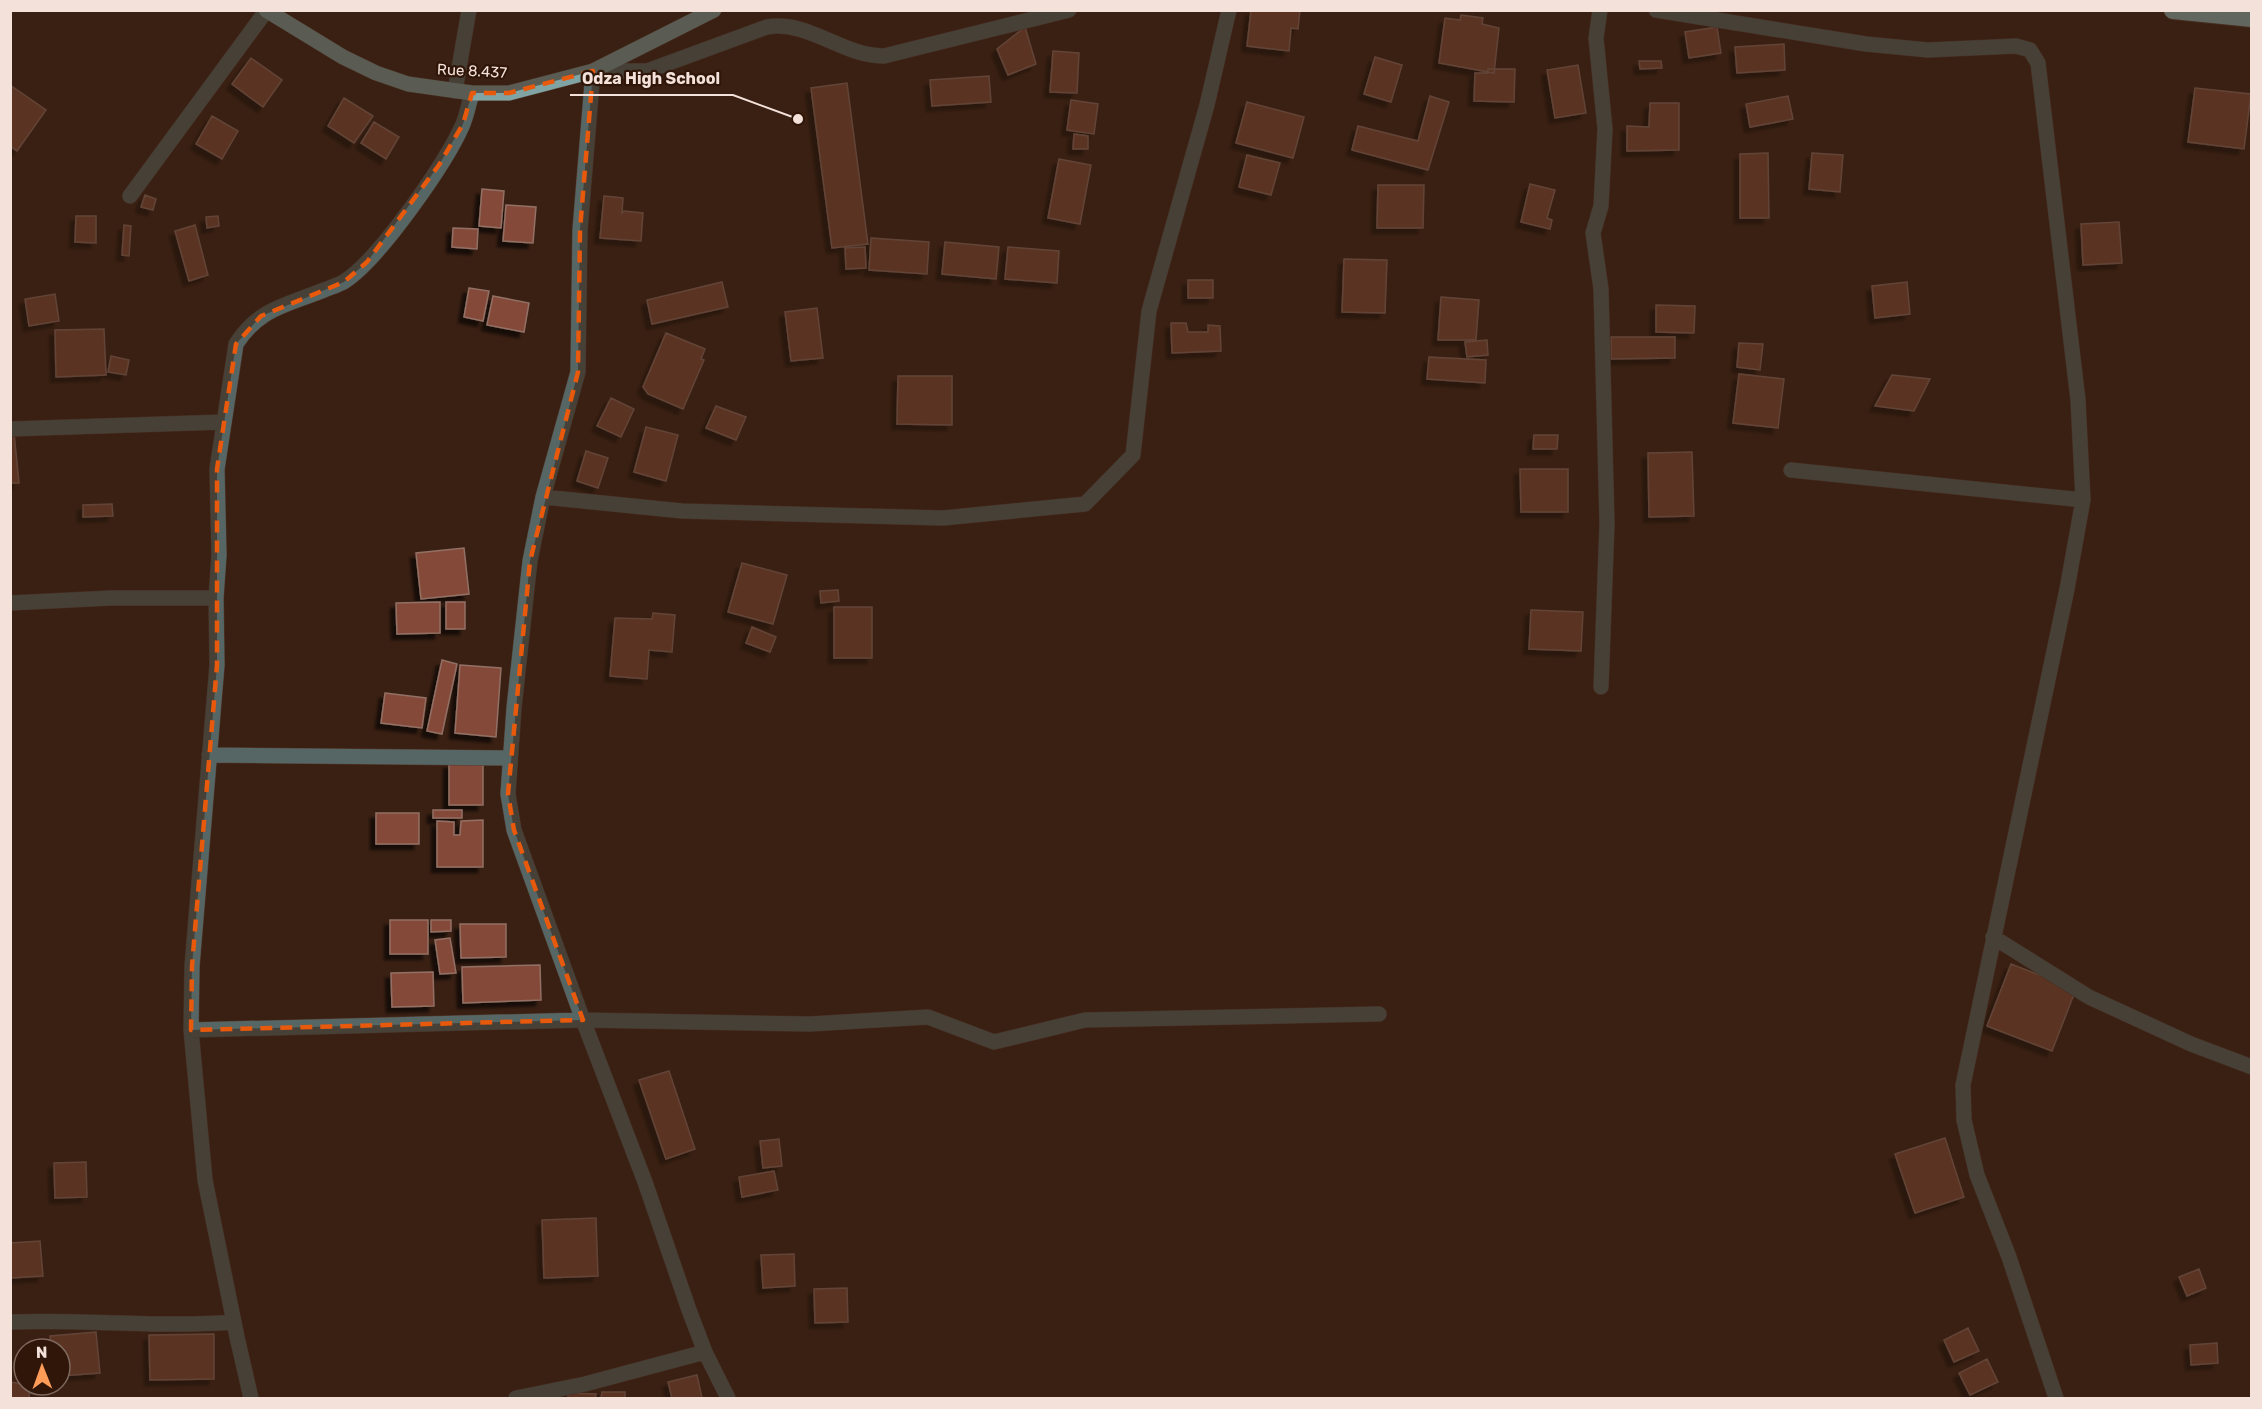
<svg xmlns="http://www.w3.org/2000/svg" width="2262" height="1409" viewBox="0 0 2262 1409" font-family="Rubik,sans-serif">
	<defs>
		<filter id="shadow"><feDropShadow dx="-5.5" dy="5.5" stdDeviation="1.5" flood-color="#0009"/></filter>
	</defs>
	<rect width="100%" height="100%" fill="#3a2013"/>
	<!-- building -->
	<path fill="#844a37" stroke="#927065" stroke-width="1.5" filter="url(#shadow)" d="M1251,10H1300L1298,29L1291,28L1289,51L1247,46Z
		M1461,15L1483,18L1482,24L1499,28L1494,73L1439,63L1445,18L1460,20Z
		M1025,27L1036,64L1008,75L997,49Z
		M1717,27L1721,53L1689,58L1685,32Z
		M1784,44L1785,70L1737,73L1735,47Z
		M1053,51L1079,53L1077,93L1050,92Z
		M1375,57L1402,65L1391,102L1364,94Z
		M251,58L282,80L263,107L232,84Z
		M1639,61H1661L1662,68L1640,69Z
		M1578,65L1586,113L1555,118L1547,70Z
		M1488,69H1515L1514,102L1474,101L1475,73H1488Z
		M989,76L991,102L932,106L930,80Z
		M847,83L868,244L832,248L811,88Z
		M10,85L46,110L17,151L10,146Z
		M2195,88L2251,94L2244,149L2188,142Z
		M1430,96L1449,102L1428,170L1352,150L1358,126L1418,141Z
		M1788,96L1793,119L1750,127L1746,104Z
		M344,98L373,116L354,143L328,126Z
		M1071,100L1098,104L1094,134L1067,130Z
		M1247,102L1304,117L1293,158L1236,143Z
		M1650,103H1679V150L1627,151V126L1649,127Z
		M212,116L238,131L222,159L196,144Z
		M374,122L399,137L386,159L361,143Z
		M1074,134L1088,136V149H1073Z
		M1768,153L1769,218H1740V154Z
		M1812,153L1843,155L1840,192L1809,189Z
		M1247,155L1280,163L1271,195L1239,187Z
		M1059,159L1091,165L1080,224L1048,218Z
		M1530,184L1555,190L1547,218L1552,220L1550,229L1521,222Z
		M1378,185H1424L1423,228H1377Z
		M482,189L504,191L501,228L479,226Z
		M145,195L156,199L153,210L141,207Z
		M604,196L623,198L622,213L624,211L643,213L641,241L600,238Z
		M506,205L536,207L533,243L503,241Z
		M76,216H96V243L75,242Z
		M218,216L219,226L207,228L206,217Z
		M2119,222L2122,263L2083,265L2081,224Z
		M124,225L131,226L129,256L122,255Z
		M195,225L208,275L189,281L175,231Z
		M453,228L478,229L477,249L452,247Z
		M871,238L929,242L927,274L869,270Z
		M945,242L999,247L996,279L942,274Z
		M865,247L866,268L846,269L845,248Z
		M1008,247L1059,251L1057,283L1005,279Z
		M1344,259L1387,260L1385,313L1342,312Z
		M1188,280H1213V298H1188Z
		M722,282L728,307L652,324L647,300Z
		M1907,282L1910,314L1875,318L1872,286Z
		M469,288L489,291L483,321L464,317Z
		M55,294L59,321L29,326L25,299Z
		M493,296L529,303L524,332L487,325Z
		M1441,297L1479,300L1476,340H1438Z
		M1656,305L1695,306L1694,333L1656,332Z
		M817,308L823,358L791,361L785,312Z
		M1171,323H1186L1188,332H1208V325L1220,326L1221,351L1172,353Z
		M104,329L106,375L56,377L55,330Z
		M666,333L705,349L701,359L704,360L683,409L648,394L643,387Z
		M1611,337H1675V358L1611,359Z
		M1487,340L1488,355L1467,357L1465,342Z
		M1739,343L1763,344L1760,370L1737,367Z
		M111,356L129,360L126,375L108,372Z
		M1429,357L1486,360L1485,383L1427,379Z
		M1739,374L1784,379L1778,428L1733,423Z
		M1892,375L1930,379L1914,411L1875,406Z
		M898,376H952V425L897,424Z
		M611,398L634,409L621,437L597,426Z
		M716,406L746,417L736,440L706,428Z
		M646,427L678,435L666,481L634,472Z
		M14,433L19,483H10V434Z
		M1534,435H1558L1557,449H1533Z
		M586,451L608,458L598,488L577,481Z
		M1692,452L1694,516L1649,517L1648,453Z
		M1520,469H1568V512H1521Z
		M112,504L113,516L83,517V505Z
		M464,548L469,594L421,599L416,553Z
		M742,563L787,575L773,624L728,612Z
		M838,590L839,601L821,603L820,591Z
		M440,602V633L397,634L396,603Z
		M446,602H465V629H446Z
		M834,607H872V658H834Z
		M1531,610L1583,612L1581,651L1529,649Z
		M653,613L675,615L672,652L649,650L647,679L610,676L615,618L652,619Z
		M752,627L776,637L770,652L746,643Z
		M442,660L457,664L442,734L427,731Z
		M460,665L501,668L496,737L455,733Z
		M385,693L426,698L422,728L381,723Z
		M449,763H483V805H449Z
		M433,810H462V818H433Z
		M376,813H419V844H376Z
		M483,820V867H437V821L454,822V835H460L461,821Z
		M390,920H428V954H390Z
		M431,920H451V931L431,932Z
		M460,924H506V957L461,958Z
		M450,938L456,973L440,974L435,940Z
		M2011,964L2076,989L2052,1051L1987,1026Z
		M540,965L541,1000L463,1003L462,967Z
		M433,972L434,1006L392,1007L391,973Z
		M669,1071L695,1149L666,1159L639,1080Z
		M1945,1138L1964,1197L1915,1213L1895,1154Z
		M779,1139L782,1166L763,1168L760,1141Z
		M86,1162L87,1197L55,1198L54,1163Z
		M774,1171L778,1190L742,1197L739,1177Z
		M596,1218L598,1276L544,1278L542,1220Z
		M40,1241L43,1276L10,1278V1243Z
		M794,1254L795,1286L763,1288L761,1255Z
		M2199,1269L2206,1288L2187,1296L2179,1277Z
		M847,1288L848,1322L815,1323L814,1289Z
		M1968,1328L1979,1351L1954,1362L1944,1340Z
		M96,1332L100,1373L60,1376V1349H51L50,1336Z
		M214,1334V1379L150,1380L149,1335Z
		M2217,1343L2218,1363L2191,1365L2190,1345Z
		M1987,1359L1998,1382L1970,1395L1959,1373Z
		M697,1375L702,1398H672L668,1382Z
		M10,1382L30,1385L29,1398H10Z
		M602,1392H625V1398H601Z
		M568,1393L596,1394L595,1398H568Z"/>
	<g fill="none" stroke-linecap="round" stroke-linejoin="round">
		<!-- minor casing -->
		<g stroke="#543b2f" stroke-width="16">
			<path id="minor" d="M1600,10L1596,38L1605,129L1601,206L1593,233L1601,289L1607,524L1601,687
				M1656,10L1866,44L1928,50L2016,46L2030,50L2038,63L2078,400L2083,500L2067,589L1963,1085L1964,1120L1977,1175L2009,1257L2056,1398
				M455,91L469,10
				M130,196L266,11
				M10,429L224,422
				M1791,470L2083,500
				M543,497L682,511L943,518L1085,504L1133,455L1149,311L1207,105L1229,10
				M10,603L111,598H216
				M209,755L509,758
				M1993,937L2089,997L2191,1044L2252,1067
				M191,1030L583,1020L810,1024L928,1017L994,1042L1085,1020L1379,1014
				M10,1322C85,1319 158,1328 234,1322
				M251,1398L237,1337L205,1180L191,1030L192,966L217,665L216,598L219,555L217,469L236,344C259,308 287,305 324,290C331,287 339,285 345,281C379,259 447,162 463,124C467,114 469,103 472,93
				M516,1398L585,1384L705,1352
				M728,1398L705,1352L689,1310L645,1182L583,1020L514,830L508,794L514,708L530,561L543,497L578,372L580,230L593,71H647L767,27C809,20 842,56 884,56L1069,10"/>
		</g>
		<!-- major casing -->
		<g stroke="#543b2f" stroke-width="16">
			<path id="major" d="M266,10L343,57L376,73L408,84L472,93H509L593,71L714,10"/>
		</g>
		<!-- highway casing -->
		<g stroke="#543b2f" stroke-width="20">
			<path id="highway" d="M2173,10L2252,18"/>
		</g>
		<!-- minor -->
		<use href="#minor" stroke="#556665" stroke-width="15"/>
		<!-- major -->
		<use href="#major" stroke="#80a4a3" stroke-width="15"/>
		<!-- highway -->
		<use href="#highway" stroke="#91bcbb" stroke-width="18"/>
	</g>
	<!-- marked area -->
	<path d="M0 0H2262V1409H0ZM593,71L580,230L578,372L530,561L508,794L514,830L583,1020L191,1030L192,966L217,665V469L236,344L261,316L344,282L367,262L439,165L463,124L472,93H509Z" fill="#3a2013" fill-opacity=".55" fill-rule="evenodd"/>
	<path fill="none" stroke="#e8590c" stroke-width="4.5" stroke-dasharray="12 8" stroke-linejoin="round" d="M593,71L580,230L578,372L530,561L508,794L514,830L583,1020L191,1030L192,966L217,665V469L236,344L261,316L344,282L367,262L439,165L463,124L472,93H509Z"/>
	<g text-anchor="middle" stroke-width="4.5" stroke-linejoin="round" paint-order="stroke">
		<!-- street labels -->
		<g font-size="15" fill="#f4e2da" stroke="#2f1609">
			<text transform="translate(472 71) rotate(3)" y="5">Rue 8.437</text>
		</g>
	</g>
	<!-- callouts -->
	<path fill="none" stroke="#f4e2da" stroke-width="2" d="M798 119L733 95H570"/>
	<circle fill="#f4e2da" stroke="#2f1609" stroke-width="2" cx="798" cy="119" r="6"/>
	<g font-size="16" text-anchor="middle" font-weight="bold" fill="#f4e2da" stroke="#2f1609" stroke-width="4.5" stroke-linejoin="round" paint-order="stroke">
		<text x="651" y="84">Odza High School</text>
	</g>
	<!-- border -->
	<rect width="2262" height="1409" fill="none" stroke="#f4e2da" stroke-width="24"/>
	<!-- north arrow -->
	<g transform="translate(42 1367) rotate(359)"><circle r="28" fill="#2f1609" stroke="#7e685d" stroke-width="1.5"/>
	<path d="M0-4.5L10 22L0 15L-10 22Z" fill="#fe9c58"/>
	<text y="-9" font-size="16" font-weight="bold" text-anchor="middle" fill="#f4e2da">N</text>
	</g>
</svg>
